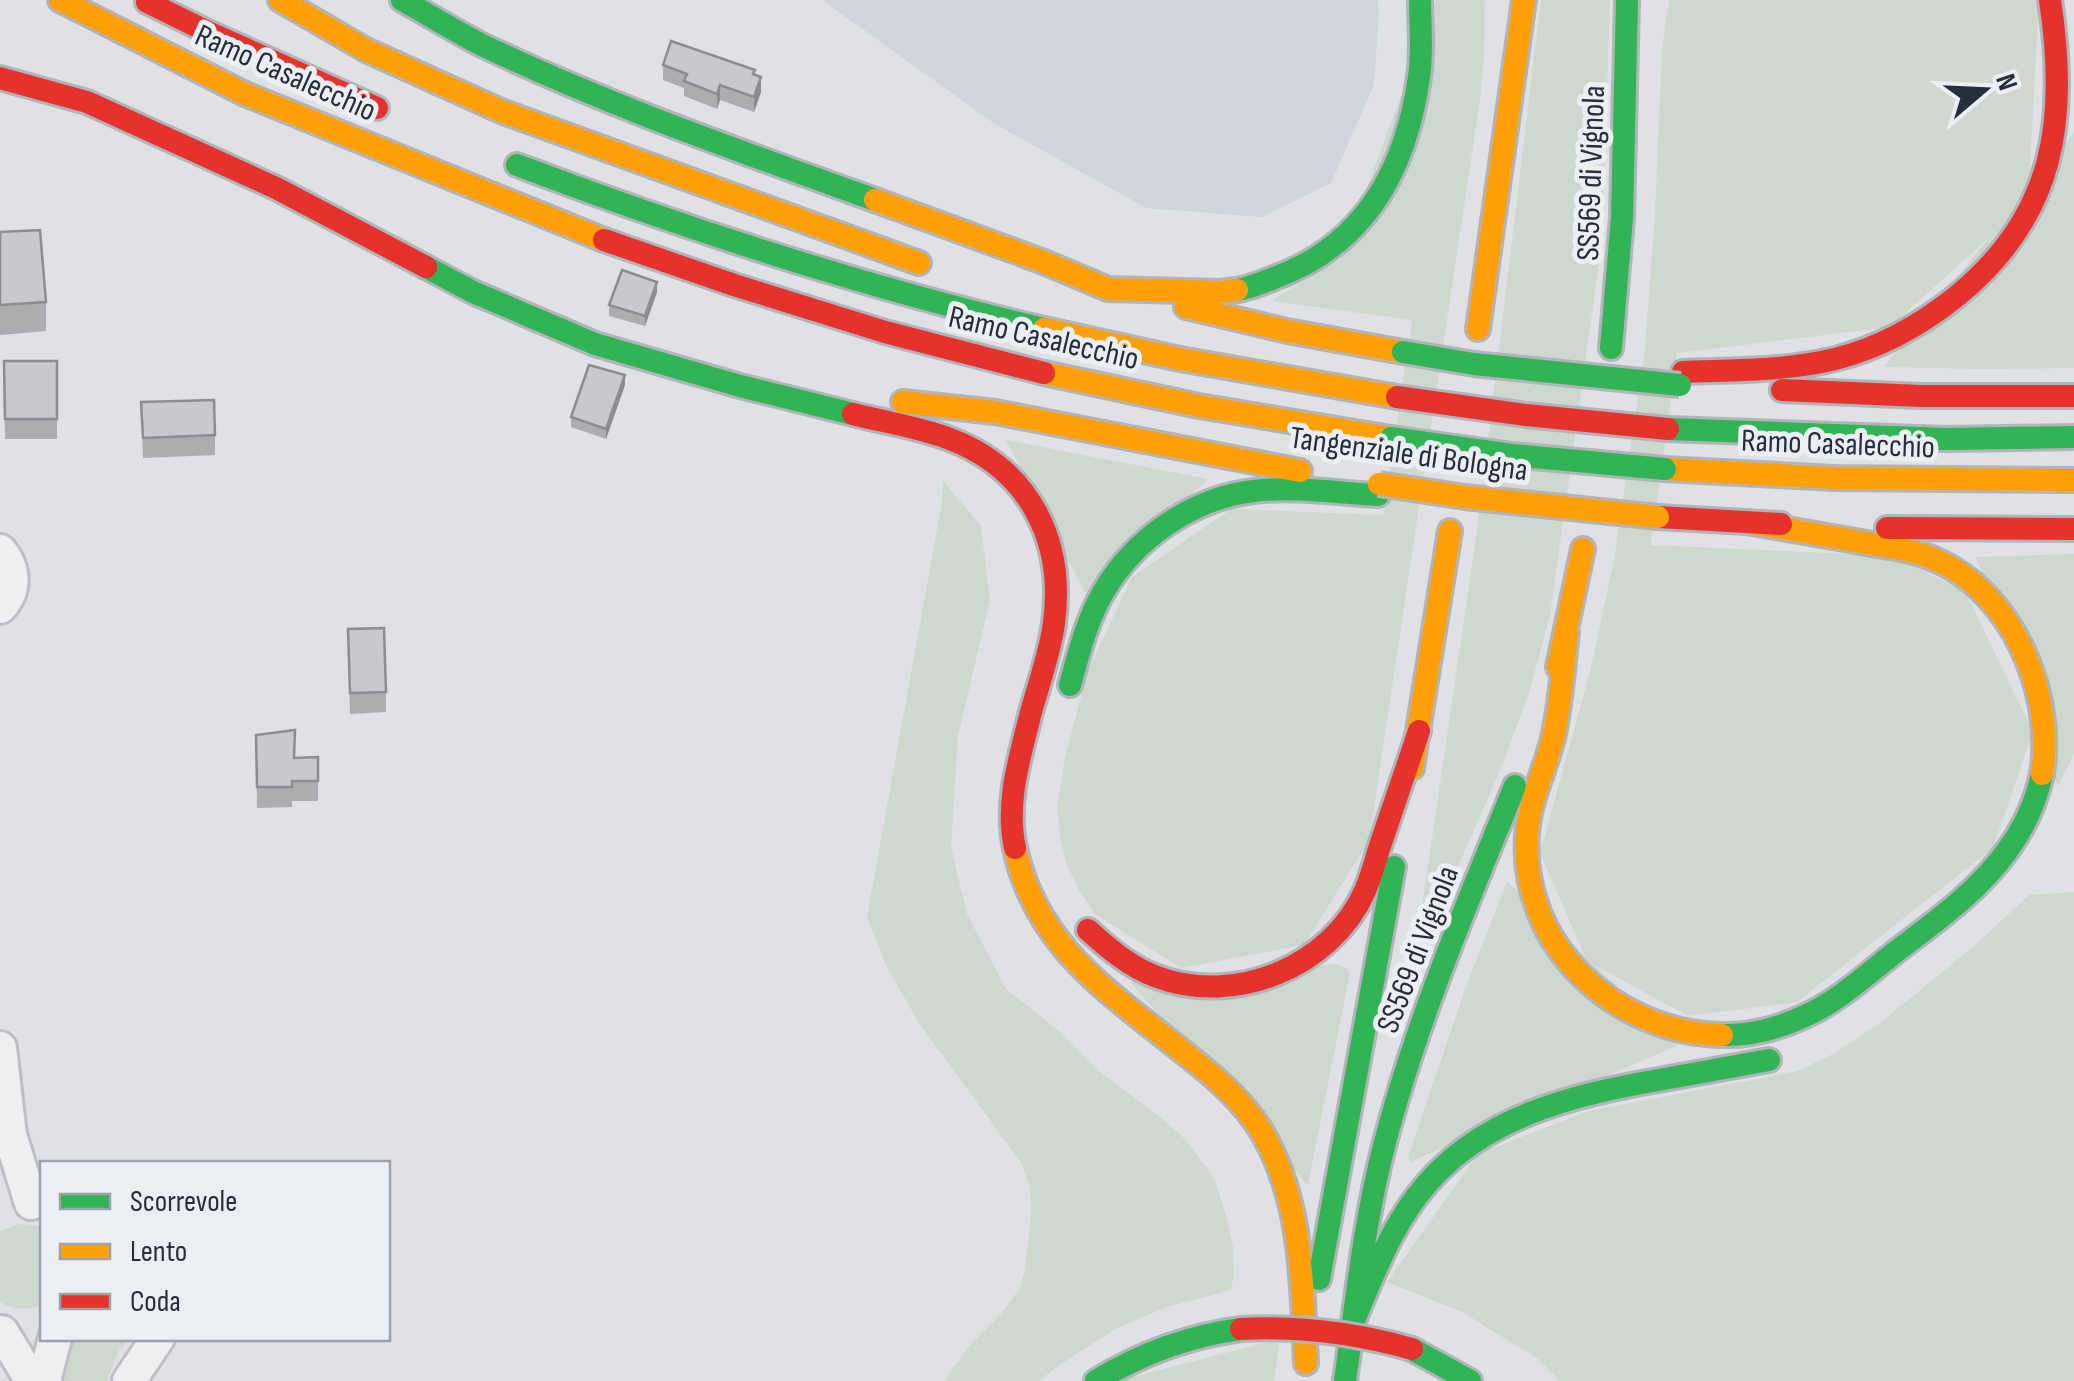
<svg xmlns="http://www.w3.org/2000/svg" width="2074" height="1381" viewBox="0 0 2074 1381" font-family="'Sofia Sans Condensed',sans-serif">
	<rect width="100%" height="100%" fill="#dfe1e4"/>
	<!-- built -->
	<path fill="#d0d4db" d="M822,0H1377L1379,10L1374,85L1331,183L1262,217L1146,208L995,124Z"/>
	<!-- green -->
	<path fill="#cfd8cf" d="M1436,0H1485L1484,57L1480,100L1369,841L1304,945L1181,968L1095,914L1079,890L1067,865L1060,838L1057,808L1065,757L1088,671L1132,577L1231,509L1383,515L1412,320L1271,301L1341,259Z
		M1541,0H1610L1602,241L1550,616L1529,693L1502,766L1413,969L1477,530Z
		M1669,0H2039L2028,202L1890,327L1677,353L1651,545L1893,556L1965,591L2033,732L1993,848L1797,1002L1688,1016L1587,961L1540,853L1590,672L1614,560L1645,348L1655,214L1662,48Z
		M2074,133V368L1981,369L1884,367Z
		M1006,440L1208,479L1085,593Z
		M943,481L981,526L990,600L958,736L951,847L967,914L1006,989L1058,1030L1099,1071L1159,1116L1184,1138L1214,1178L1226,1215L1233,1246L1234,1275L1231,1290L1167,1307L1117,1328L1061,1364L1039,1381H944L968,1347L1000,1315L1020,1288L1025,1269L1031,1215L1030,1188L1022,1164L919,1023L886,966L867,916L942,502Z
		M2074,554V754L2058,786L1976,557Z
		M1507,881L1678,1045L1410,1162L1408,1157L1464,992Z
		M2074,892V1381H1560L1538,1359L1462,1312L1387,1282L1478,1154L1588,1111L1798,1071L1833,1054L1880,1023L1974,946L2029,895Z
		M1335,964L1347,968L1350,973L1308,1185L1130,982Z
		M20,1224L35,1225L42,1229V1305C28,1311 13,1310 0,1302V1231Z
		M75,1339H130L119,1350L107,1381H60L69,1347Z
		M1280,1339L1274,1381H1117Z"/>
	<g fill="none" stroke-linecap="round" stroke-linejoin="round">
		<!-- street casing -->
		<g stroke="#bdbfc2" stroke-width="38">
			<path id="street" d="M0,551C15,569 16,590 0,607
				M0,1048L10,1135L31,1203
				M2,1332L32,1381
				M44,1381L55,1338
				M129,1381L158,1338"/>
		</g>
		<!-- fast casing -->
		<g stroke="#b1b4b9" stroke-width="28">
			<path id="fast" d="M402,0C429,15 455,31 482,45C609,106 743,152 875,200
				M517,165C689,230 864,287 1044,329
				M426,267L473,292L595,344L740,386L853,414
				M1237,290C1250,288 1262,283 1274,278C1365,245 1406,170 1419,77C1423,52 1420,25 1420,0
				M1611,348L1622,218L1627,0
				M1668,429L1946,439L2074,437
				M1070,685C1079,653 1087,619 1104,591C1135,538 1193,498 1254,491C1295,486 1337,493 1378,495
				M1722,1035C1751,1036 1779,1028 1805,1016C1837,1002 1865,976 1893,954C1933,923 1977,893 2007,851C2024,828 2036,802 2042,774
				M1319,1279L1394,867
				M1352,1325C1371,1281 1388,1234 1417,1196C1476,1117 1572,1095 1664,1079C1699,1073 1734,1066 1769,1060
				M1412,1349L1470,1381
				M1096,1381C1142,1353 1188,1336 1241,1329
				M1345,1381C1356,1303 1364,1223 1384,1146C1416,1022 1467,904 1515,786"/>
		</g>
		<!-- slow casing -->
		<g stroke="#b1b4b9" stroke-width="28">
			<path id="slow" d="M60,0L245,94L604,240
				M280,0L366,50L501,111L919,263
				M875,200L1044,262L1108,289L1220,292L1237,290
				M1186,307L1287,331L1403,352
				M1044,329L1180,359L1397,397
				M1478,329L1524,0
				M1044,373L1199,406L1391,438
				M903,402L995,412L1300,471
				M1665,469L1834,478L2074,480
				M1747,522C1785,529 1823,535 1861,542C1886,547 1913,549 1936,560C2013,593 2055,695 2042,774
				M1567,632C1563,667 1561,703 1553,738C1545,771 1529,800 1527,834C1519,945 1615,1033 1722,1035
				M1558,667L1583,549
				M1412,768L1450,531
				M1015,848C1036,948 1113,995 1187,1055C1215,1077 1243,1101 1262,1132C1303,1202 1302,1284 1306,1363"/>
		</g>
		<!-- jam casing -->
		<g stroke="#b1b4b9" stroke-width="28">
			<path id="jam" d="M147,2L210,33L377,108
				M0,78L87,102L276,188L426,267
				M604,240L734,285L885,332L1044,373
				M1683,372C1734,370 1786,371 1835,359C1879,348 1921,325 1957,296C2056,215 2068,120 2050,0
				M1782,390L1921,396H2074
				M853,414C884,422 919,427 950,439C1029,469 1065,540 1054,623C1050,653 1039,683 1031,712C1020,757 1005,802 1015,848
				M1658,517L1781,524
				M1887,528L2074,529
				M1088,930C1109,949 1130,967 1157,977C1235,1006 1331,967 1365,891C1372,875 1376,857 1382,840C1394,804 1407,767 1419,731"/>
		</g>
		<!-- street -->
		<use href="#street" stroke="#eeeff1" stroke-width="32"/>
		<!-- fast -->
		<use href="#fast" stroke="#30b455" stroke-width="22"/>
		<!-- slow -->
		<use href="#slow" stroke="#ff9f0a" stroke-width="22"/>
		<!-- jam -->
		<use href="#jam" stroke="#e5322d" stroke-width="22"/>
		<!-- fast-bridge casing -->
		<g stroke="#b1b4b9" stroke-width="28" stroke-linecap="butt">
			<path id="fast-bridge" d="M1403,352L1474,364L1680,385
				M1391,438L1512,455L1665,469"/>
		</g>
		<!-- slow-bridge casing -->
		<g stroke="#b1b4b9" stroke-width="28" stroke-linecap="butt">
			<path id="slow-bridge" d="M1379,484L1465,497L1658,517"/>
		</g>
		<!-- jam-bridge casing -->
		<g stroke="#b1b4b9" stroke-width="28" stroke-linecap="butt">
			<path id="jam-bridge" d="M1397,397L1526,415L1668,429
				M1241,1329C1300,1326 1355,1333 1412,1349"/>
		</g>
		<!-- fast-bridge -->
		<use href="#fast-bridge" stroke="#30b455" stroke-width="22"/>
		<!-- slow-bridge -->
		<use href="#slow-bridge" stroke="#ff9f0a" stroke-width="22"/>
		<!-- jam-bridge -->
		<use href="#jam-bridge" stroke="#e5322d" stroke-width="22"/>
	</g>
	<!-- wall -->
	<path fill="#abadaf" d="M663,65L755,75L761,92L754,112L720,100L717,109L684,96V88L663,80Z
		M0,232L46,302V331L0,335Z
		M657,292L645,326L609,316V305Z
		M4,361H57V439H5Z
		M625,385L606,439L571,427V417Z
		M141,402L215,435V455L143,458Z
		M348,629L386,692V712L350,714Z
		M256,735L294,758L318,757V801H292V807L257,808Z"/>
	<!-- shaded-wall -->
	<path fill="#8b8d8f" d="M761,77V92L754,112V97Z
		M720,85V100L717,109V94Z
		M657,282V292L645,326V316Z
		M625,375V385L606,439V429Z"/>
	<!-- building -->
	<path fill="#c7c9cc" stroke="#8b8d8f" stroke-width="2.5" d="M671,41L755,70L753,74L761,77L754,97L720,85L717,94L684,81L687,74L663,65Z
		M40,230L46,302L0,305V232Z
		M622,270L657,282L645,316L609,305Z
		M4,361H57V419H5Z
		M589,365L625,375L606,429L571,417Z
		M214,400L215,435L143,438L141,402Z
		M384,628L386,692L350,693L348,629Z
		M295,730L294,758L318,757V781H292V787H257L256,735Z"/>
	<g text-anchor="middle" stroke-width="10" stroke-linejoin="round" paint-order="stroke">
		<!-- street labels -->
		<g font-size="32" fill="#262e3d" stroke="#ebeff4">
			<text transform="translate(286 72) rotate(24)" y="11">Ramo Casalecchio</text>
			<text transform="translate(1590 173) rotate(-88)" y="11">SS569 di Vignola</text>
			<text transform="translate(1044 337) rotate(13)" y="11">Ramo Casalecchio</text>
			<text transform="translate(1838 443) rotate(2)" y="11">Ramo Casalecchio</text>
			<text transform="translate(1409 453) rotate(8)" y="11">Tangenziale di Bologna</text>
			<text transform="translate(1417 949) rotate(-69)" y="11">SS569 di Vignola</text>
		</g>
	</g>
	<!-- legend -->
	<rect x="40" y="1161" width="350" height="180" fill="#ebeff4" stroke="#9ca2ab" stroke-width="2.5"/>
	<rect x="60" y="1194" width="50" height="15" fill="#30b455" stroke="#9ca2ab" stroke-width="2.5"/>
	<text x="130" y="1211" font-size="30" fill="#262e3d">Scorrevole</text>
	<rect x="60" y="1244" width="50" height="15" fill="#ff9f0a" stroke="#9ca2ab" stroke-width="2.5"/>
	<text x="130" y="1261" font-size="30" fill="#262e3d">Lento</text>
	<rect x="60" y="1294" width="50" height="15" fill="#e5322d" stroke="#9ca2ab" stroke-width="2.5"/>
	<text x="130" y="1311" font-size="30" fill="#262e3d">Coda</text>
	<!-- north arrow -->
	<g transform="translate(1984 90) rotate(71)" stroke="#ebeff4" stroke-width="8" paint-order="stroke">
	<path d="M0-8L18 38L0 25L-18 38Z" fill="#262e3d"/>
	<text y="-15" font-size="28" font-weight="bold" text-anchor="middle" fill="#262e3d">N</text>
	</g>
</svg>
